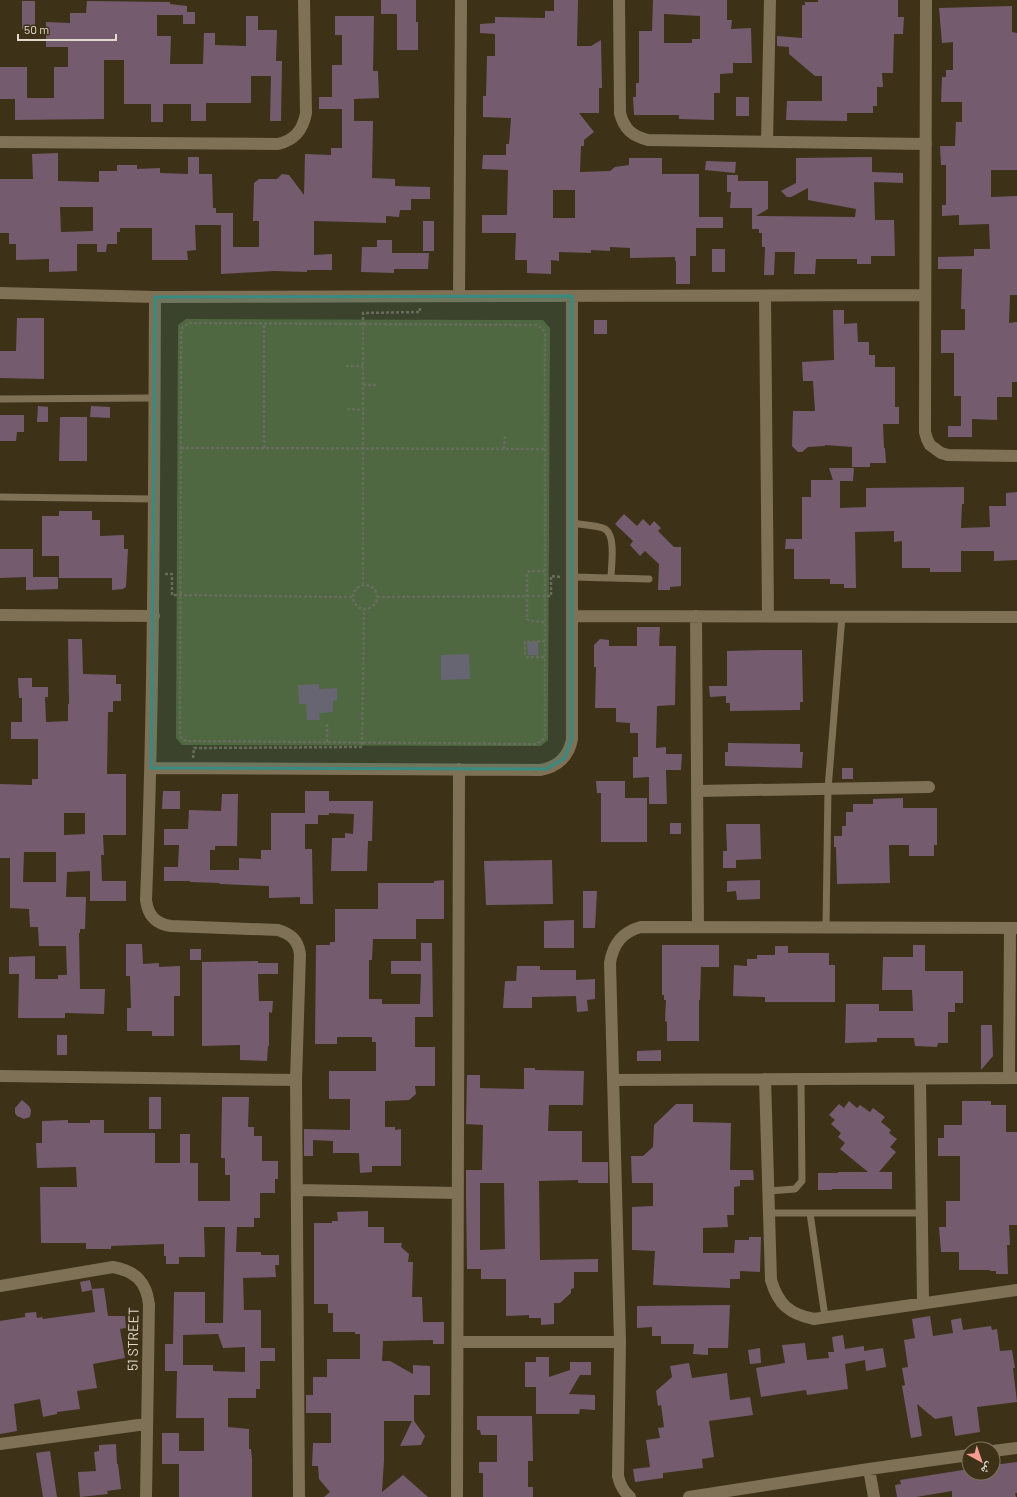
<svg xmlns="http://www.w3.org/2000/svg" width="1017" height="1497" viewBox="0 0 1017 1497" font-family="Barlow,'Noto Naskh Arabic',sans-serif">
	<rect width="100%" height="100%" fill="#3d3118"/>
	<!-- green -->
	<path fill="#555f32" d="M186,319L543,320L550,328L548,740L541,746L182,745L176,738L178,325Z"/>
	<!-- building -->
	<path fill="#745c6e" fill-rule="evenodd" d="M381,0H416V22H418V50H397V14H381Z
		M554,0H578L577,46H591L601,40L602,88H599V113H579L594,132L584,140V146H581L580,172L610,171L615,167L629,165V158H662V174H699V217H723V228H696V256H690V284H676V261H675V257L630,258V248L610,247V251L591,250V253L559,252V261L551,260V274L527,273V260H515L516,233H482V215H507L508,170L482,169L483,155H506V144H509L511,118L483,117V96H486L487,56H495V34L480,33V24L495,23V17L545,18V11H554ZM553,190H575V218H553Z
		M653,0H727V20H732L731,29L751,28L752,63H733V73L720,74V93H714V120L679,119V115H634L633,97H636V83H639V31H652ZM664,14L700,16V39H692V43H664Z
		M818,0H898V17H904L903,34H894L893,73H882L883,87H877V106H873V113H847V121L786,120L787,101H822V76H815L789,54V47L777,46V36L802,38V5H805V2H818Z
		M22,1H35V29H22Z
		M87,1L170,2V4L187,6V12H195V24H183V15H157V36H171L170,64H203L204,33H215V45L246,46V16H258V30H277L276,61H282L281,121H270L271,76H251V103H206V121H191V104H163V122H151V104H124V60H104V119L15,120V99H0V67H27V98H54V67H68V47H46V22L70,23V13H86Z
		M1012,6V32L1017,33V170H991V197L1017,196V295H1010L1009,323L1017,322V382H1012V397H997V420L972,419V437H948V426H961V396H954V353H941V330H965V309H961L962,269H938V257L974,256V249H990L989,224L959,225V215L942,216V205H946V165H941L940,146H955L956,122H962V102H941L942,77H946V70H953V42L942,43L939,8Z
		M335,16H374L373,71H378L379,98L354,99V121H373L372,178L395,179V186L430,187V199H411V210H400L399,217L386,216V223L314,221V255L332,254V270H307V272L274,271L221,274V225H195L196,250L187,251L188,260H152V228H120V232H117V244H107L106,252H97V244H77V271L49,272V259L16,260V244H9V233H0V179H33L32,154L58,153V181L99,182V171H117V165H137V169L160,168V173L188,174V157H199V174H212L213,208H216V213H233V247H259V221H253L254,183L259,179H277L282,174L289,175L304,195L305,154L331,155V148H342V109H319V97H332V65H342V35H335ZM60,207H93V231L61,232Z
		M736,97H749V116H736Z
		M872,157V172L903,173V183L874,182L875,220H894L895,256H871V264H857V259H816L815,274H794L795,252H775L774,275H764L765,247H762V233H759V229H752V208H730L731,192H727V175H738V181H768V209L756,216L855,217L856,209L808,200V188L791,197H787L781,191L796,183V158Z
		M706,161L736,162L735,173L705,170Z
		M423,221H434V251H423Z
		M377,240H392V253H429L428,269H394V273L361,272L362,247H377Z
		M712,249H725V272H712Z
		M833,310H844V324L857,323L858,342H869V355H875V367H895V407H899V424H883L884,448H885L886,463H870V467H852V447L825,445V446L808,447L802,452H798L792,446L793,411H815L813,381H803L802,362L834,360Z
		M17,318H44V379L0,378V351H16Z
		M594,320H607V334H594Z
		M38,406L48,407V422H37Z
		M91,406L110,407V418L90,417Z
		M0,415H24V432H17L16,441H0Z
		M60,417H87V461H59Z
		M829,468H854L853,481H840V508L866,507V488L964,487V504H962L961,528L990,527L989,506H1006V493L1017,492V560L994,561V551H961V572H930V568H902V541L894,542V531L855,532L856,588H844V584H830V579H794V549H785L786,539H802V497H811V480H833Z
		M59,511H92V520H100V536L124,535V549H128L126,587L123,589L112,590V578H59V556H42V516H59Z
		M624,514L637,526L643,519L650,526L654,521L661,528L658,531L674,547H681V586L670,587V590H658L659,564L645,551L640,556L630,545L633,541L615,524Z
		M0,549H33V577H58V589L26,590V577L0,578Z
		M637,627H660L659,646H676L675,705L657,706L656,748L666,747V754H682L681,770H666L667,804H649V777L633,778V757H638V733H630V723L616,722V708H595L596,667H594V645L600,639L609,640V646H637Z
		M68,639H82L83,674L116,675V684H121V701H113V712H108L107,774H126V835H103L104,855H101L102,881H126V901H90V871L67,872L66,897H86L85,929H80V933H79L80,989H105L104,1014L65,1013V1018H18L19,974H9V957L35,956V979H58V975H67L66,946H39L38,927H30L29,909L10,908V858H0V784L32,785V779H38V739H11V722H22V698H19L18,678H32V687H48V697H45L46,722L68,721V704H69ZM64,813H85V834L64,835ZM24,852H56V882H23Z
		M538,641V655H528L527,642Z
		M769,650H802L803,702H800V710L730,711V703H726V696L710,697L709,686H727V651Z
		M469,654L470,679L441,680V655Z
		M319,684V689L337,688V700L333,701V712L319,713L320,720H307L306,704H299L298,685Z
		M728,743L800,744V752H803L802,768L725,766V752H728Z
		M842,768H853V779H842Z
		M596,781H625V798H647V842H601V793H597Z
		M163,791H180V809H162Z
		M305,791H329V801H373L372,841H368L367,871H331L332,838H345V833L353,834L354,814L329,813V815H318V824H305V849H312L313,904H300V897L269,898V886L220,884L219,883L190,882V881H164V867H178L179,845H164V829H188L189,810L221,811L222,794H238L237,846H215V850H210V870H239V858L261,859V850H271V813H305Z
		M903,798V808H937V845H934V856H909V845H889L890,883L837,884L836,847H834V836H842V826H846V812H853V804H873V799Z
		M670,823H681V834H670Z
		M726,824H760L761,859L736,860V868H723V851H727Z
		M552,860L553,904L486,905L484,861Z
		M444,880V919H416V939H373L372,960H369V999H382V1004H420L421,974H391V961H421V943H432L433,1017H415V1047H435V1086H415L416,1094L409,1100L385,1101V1127H395V1130L401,1129V1166H372V1172L360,1173L359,1153H333V1141L313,1140V1156H304V1129L350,1130V1099H329V1071H376V1042H372V1037H337V1044H315L316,945H330V942H335V909H378V883H434V881Z
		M760,880V899L737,900L736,891L727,892V881Z
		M583,891H597L595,928H583Z
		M574,920V948H544V921Z
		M126,944H142L143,964L159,963V967L180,966V996H174V1036H152V1031H127V1008H131L130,976H126Z
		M662,945H719V967H701L700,1000H699V1041H667V1022L665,1021L666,1000H664V995H662Z
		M913,945H925V971H963V1003H955V1012H948V1043H938L937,1047L915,1046L914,1038H877V1042L845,1043L846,1004H879V1011H913L912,990H882L883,957H913Z
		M775,946H788V953H829V965H835V1002H765V997L733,996L734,965L747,966V959H757V955H775Z
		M190,949H201V960H190Z
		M258,961V963H278V974H258L259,1001H273L272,1013L269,1012V1046H268L267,1061L240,1060V1045L202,1046V962Z
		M517,966H540V970H576V980L595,979V999L587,1000L588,1011L577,1012L576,996L532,997V1008H503L505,981H516Z
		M981,1025H992L993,1056L981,1070Z
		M57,1035H67V1055H57Z
		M661,1050V1061H637V1051Z
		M524,1068H535V1070L584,1071L583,1105H549L548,1131H582V1162H608V1183H578V1180L539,1181L540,1260L598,1259V1272H574V1288L571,1289V1293L560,1303H554V1324L541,1325V1318H529V1315L506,1316V1279H481V1269H467L466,1194V1170H482L483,1125L466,1124L467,1075H480V1088L524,1089ZM480,1183H504L505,1249L480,1250Z
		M149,1097H161V1129H149Z
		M222,1097H249L248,1127H254V1136H262V1161H278V1179H275V1193H260V1218H254V1227H237L236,1252H261V1255H279V1265H275L276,1277L243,1278L244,1310H261V1348H275V1361H260V1389H256V1398H228V1427L249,1429V1449H251L252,1459V1497H179V1464H162V1433H179V1451H204V1418H176L177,1371H165V1344H173L174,1292H205V1323H223L225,1227H204L205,1257H179V1264H166V1256H164V1244L111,1246V1249H86V1243H41L40,1187H77L76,1167L37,1168L36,1143H42V1121L68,1120V1123H90V1120H104V1133H155V1163H180V1134H190V1163H198V1201H230V1175H225V1158H221ZM218,1334L223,1348L245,1347V1372L213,1371V1365H183V1335Z
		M22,1100L29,1106L31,1110L30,1117L24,1119L17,1116L15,1113V1108Z
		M849,1101L857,1108L860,1105L870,1112L873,1108L885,1117L881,1122L891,1130L889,1133L897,1139L890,1147L896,1152L879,1172H892V1189H832V1190H818V1173H838V1172H868L840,1149L845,1143L838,1137L841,1133L831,1124L835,1120L829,1115L839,1104L844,1108Z
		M962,1101H991V1105H1006V1132H1017V1225H1009L1010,1245H1007L1008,1274H996V1271H990V1270H959V1252H941L939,1227H946V1201H960V1156H938V1138H944V1125H962Z
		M676,1104H693V1122L731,1123L730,1170H753L754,1180H740V1186L734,1187V1215H727L728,1227L703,1228V1253H734L735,1240H749V1237H761L760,1272L740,1271V1279H730V1288L653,1285L655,1251L632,1250V1207L653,1206V1183H632L631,1156H643L653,1147L654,1125Z
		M368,1211V1227H384V1243H402L401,1247L409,1254L408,1262H413L412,1297H422L423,1322H444V1344H433V1340L383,1341L382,1361H390L413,1374V1365L430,1366V1395H414V1421L425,1436L421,1445L400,1446L412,1421H384V1460L382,1492L403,1475L428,1497H324L330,1492L319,1479L318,1466H312L313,1443H331V1413H306V1395H313V1377H327V1359H360V1334H355V1332H333V1313H328V1304H314V1223H332V1221H338L337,1212Z
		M90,1280L92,1290L82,1292L80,1282Z
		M104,1288L108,1316H125L126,1328L120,1329L125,1358L93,1364L97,1388L77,1391L80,1409L57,1412V1414L43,1417L40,1399L14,1404L17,1431L0,1434V1321L25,1317V1313L36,1312L37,1318L42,1317L43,1319L95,1312L92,1289Z
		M730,1305L728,1348H708V1355L693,1354L694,1344H661V1336H652V1327L637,1328V1306Z
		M930,1316L933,1336L953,1333L951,1320L961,1318L963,1330L991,1326L992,1330L997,1329L1000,1351L1012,1350L1015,1368H1013L1017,1402L977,1407L980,1432L955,1436L952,1416L935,1419L917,1404L922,1436L911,1438L902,1386L905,1385L902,1368L908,1367L904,1340L915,1338L912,1319Z
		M843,1335L845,1349L864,1346V1351L883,1348L886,1367L866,1371L865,1360L845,1364L848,1389L807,1395L806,1390L761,1397L756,1368L785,1363L782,1345L805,1343L807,1360L829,1358L828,1352H834L832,1337Z
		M760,1348L761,1363L750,1364L748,1350Z
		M536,1357H549V1377L570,1370V1362H591V1375H580L569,1394L595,1395V1410L580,1409L579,1414H536V1387H525V1362H536Z
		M689,1363L692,1378L727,1373L730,1400L750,1397L753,1415L709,1421L714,1457L702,1459L703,1468L663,1473V1478L635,1482L633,1469L650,1467L646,1440L660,1438L658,1428L664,1427L661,1405L658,1406L656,1391L672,1377L670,1366Z
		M477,1416H532L533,1461H528V1487H533V1497H483V1473H479V1462H497V1435H481L480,1430H477Z
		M116,1444L117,1464H118L121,1489L107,1491L108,1494L80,1497L78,1472L96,1471L94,1452L99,1451V1445Z
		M50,1451L57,1497H43L36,1453Z
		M1017,1462V1493H1015L1016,1497H952V1491L916,1497H897L895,1485L901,1484L900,1480L969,1469V1473H993V1465Z"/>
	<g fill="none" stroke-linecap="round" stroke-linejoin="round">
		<!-- path -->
		<path stroke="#726752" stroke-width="2.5" stroke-dasharray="3 2" stroke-linecap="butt" d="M189,323L536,325L542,328L545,333V736L542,741L536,744L186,741L182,739L180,735L181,331L182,328Z
			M264,325V448
			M346,366H363
			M363,385H378
			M347,409L363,410
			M181,448L545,449
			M504,449L505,435
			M545,571H531L527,572V619L530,621L545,622
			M165,574H172V595L352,597
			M353 597a12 12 0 1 1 24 0a12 12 0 1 1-24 0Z
			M363,585V313L420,312V307
			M377,597L551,596V576L561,577
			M544,657H527L525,655V642L545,641
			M327,742V724
			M193,758L194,748L362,747L364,609"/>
		<!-- service -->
		<path stroke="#7e7156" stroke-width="7" d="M0,399L155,398
			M0,497L154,499
			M572,523C582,525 593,525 603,528C617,533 611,566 611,578
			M572,577L649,579
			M826,927L828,789L842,616
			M769,1191L795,1189L802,1181L801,1079
			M769,1213H922
			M810,1213L825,1317"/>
		<!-- minor -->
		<path stroke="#7e7156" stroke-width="12" d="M619,0L620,113C624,129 632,136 648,140L926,144
			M926,0L925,432L927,439L930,445L941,453L948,455L1017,456
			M767,141L770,0
			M0,142L278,144C295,140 303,130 306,113L304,0
			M0,293L155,297L925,295
			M459,296L461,0
			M765,296L768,616
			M155,297C154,498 154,699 146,900C148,916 156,924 171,926L278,930C291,934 298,940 300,954L296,1080L299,1497
			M0,615L154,616
			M572,616L1017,617
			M696,616L698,927
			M151,768L540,770C558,767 569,756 572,739V296
			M697,791L929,787
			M0,1076L296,1080
			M1009,1078L1010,928
			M765,1079L771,1280C778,1304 789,1314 814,1319L1017,1290
			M920,1079L923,1302
			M613,1080L1017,1078
			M297,1190L458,1193
			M0,1286L113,1267C135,1271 146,1281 149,1304L146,1497
			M458,1342H620
			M0,1444L146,1424
			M993,1451L1017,1448
			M869,1469L874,1497
			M457,1497L459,769
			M630,1497C623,1491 620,1485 618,1476L620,1342L610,963C613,944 622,932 641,927L1017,928
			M689,1497L869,1469L969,1455"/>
	</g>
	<!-- marked area -->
	<path fill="#398a81" fill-opacity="0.2" stroke="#398a81" stroke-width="3" stroke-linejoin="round" d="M572,296V739L565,758L547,769L151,768L155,297Z"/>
	<g text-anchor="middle" stroke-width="4" stroke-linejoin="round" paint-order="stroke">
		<!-- street labels -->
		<g font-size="14" fill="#e1dacb" stroke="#3d3118">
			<text transform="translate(133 1339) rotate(-89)" y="5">51 STREET</text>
		</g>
	</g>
	<!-- north arrow -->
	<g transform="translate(981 1461) rotate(140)"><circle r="19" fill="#3d3118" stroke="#7f7560"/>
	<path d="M0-3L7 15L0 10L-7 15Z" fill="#f59d90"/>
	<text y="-6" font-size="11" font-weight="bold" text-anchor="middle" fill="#e1dacb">ش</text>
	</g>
	<!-- scale -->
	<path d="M18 34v6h98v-6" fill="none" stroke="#e1dacb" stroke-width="2"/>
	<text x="24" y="34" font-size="12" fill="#e1dacb" stroke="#3d3118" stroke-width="3" paint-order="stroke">50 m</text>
</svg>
